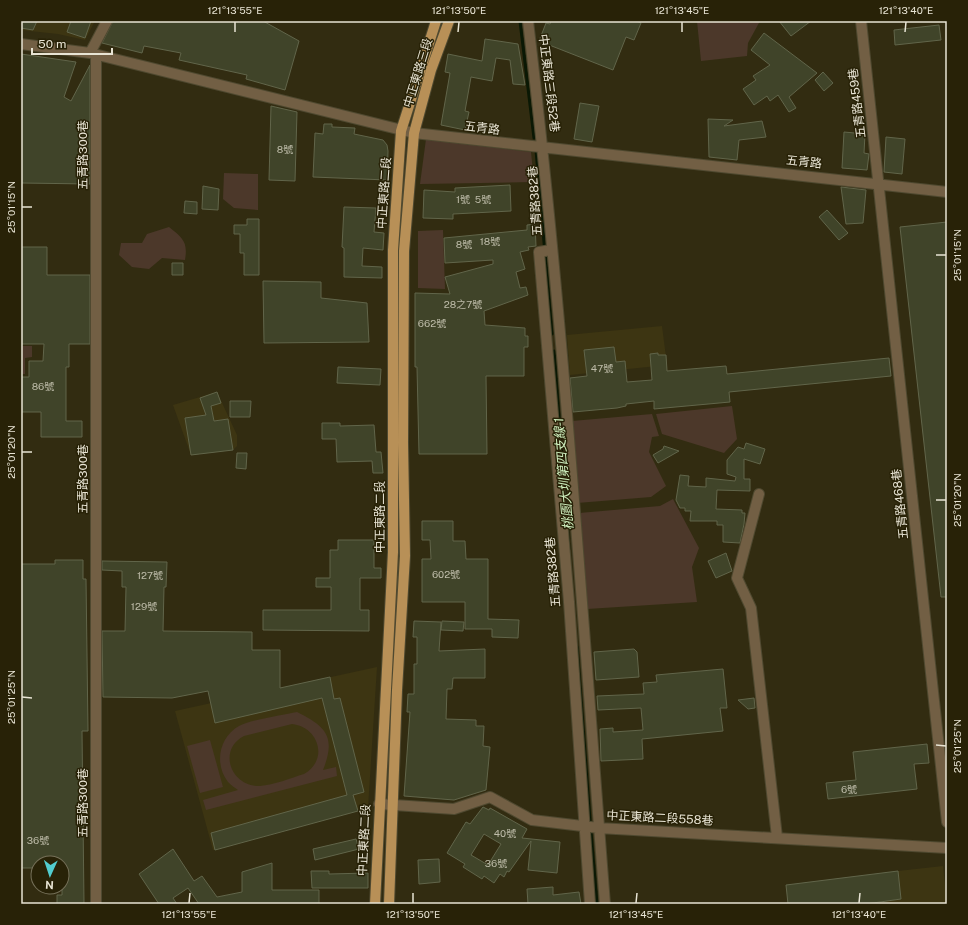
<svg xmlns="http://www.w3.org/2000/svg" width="968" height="925" viewBox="0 0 968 925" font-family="'Public Sans','Noto Sans TC',sans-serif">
	<rect width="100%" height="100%" fill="#322c11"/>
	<!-- built -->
	<path fill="#3d3512" d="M21,21H95L85,40L58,34L21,30Z
		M662,326L667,365L570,375L567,335Z
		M217,392L237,435V446L233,450L191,455L173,405Z
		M377,667L368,808L213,850L175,711Z
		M943,866L947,904H866L901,899L898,871Z"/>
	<!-- green -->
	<path fill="#4c382a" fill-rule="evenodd" d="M697,21H760L748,43L747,56L701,61Z
		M426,139L531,152L534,182L420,184Z
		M224,173L258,174V210L234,208L223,199Z
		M169,227C183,238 188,242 185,260L162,258L149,269L132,267L119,255L121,243H142L147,234Z
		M443,230L445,289L418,288V231Z
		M21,346H32V357L25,358V374H21Z
		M732,406L737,439L724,453L662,434L656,414Z
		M652,414L659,436L652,437L649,452L666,486L651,497L577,503L572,421Z
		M673,499L699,548L692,567L697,602L587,609L579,513L660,506Z
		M297,712C327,727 336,737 323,770L336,767L337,776L206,810L203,800L238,790C235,788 231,785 228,782C214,764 219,737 239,726C250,720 283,715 297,712ZM292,724C319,727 329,760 304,774C291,778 274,785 260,786C231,787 217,750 244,736Z
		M210,740L223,787L200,793L187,746Z"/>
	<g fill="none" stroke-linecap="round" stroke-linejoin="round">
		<!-- stream -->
		<path stroke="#0a1804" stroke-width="3" d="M520,21L534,138
			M536,150L552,334
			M554,351L569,549
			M577,647L590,820
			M591,832L597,904"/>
	</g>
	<!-- building -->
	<path fill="#404429" stroke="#61654a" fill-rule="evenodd" d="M21,21H37L33,30L21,28Z
		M71,21H91L85,38L67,32Z
		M113,21H263L299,41L285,90L246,79L247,75L179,60L181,53L144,46L142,53L102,43Z
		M551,21H636L641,23L634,40L626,37L613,70L539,41L546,23L550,24Z
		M779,21H811L791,36Z
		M939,25L941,40L895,45L894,30Z
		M764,33L817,73L789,97L796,108L789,112L778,95L770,101L767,96L754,105L743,89L756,80L753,76L770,65L751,50Z
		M485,39L518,44L525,85L513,84L510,60L496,58L492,81L471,77L465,111L469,112L465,130L441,125L450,73L445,72L448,54L482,61Z
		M21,54L76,62L64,97L71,101L90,65V184L21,183Z
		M823,72L833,83L824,91L815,80Z
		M580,103L599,106L592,142L574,139Z
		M271,106L297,112L295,181L269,180Z
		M708,119L733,120L724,126L762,121L766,137L739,140L737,160L709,157Z
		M324,124H332V127L355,128L354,134L383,140L387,145L388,151L387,180L313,177L315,133L323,134Z
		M844,132L865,134L864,153L869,154L867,170L842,168Z
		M886,137L905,139L902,174L884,172Z
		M510,185L511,211L453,214V219L423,218L424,190L455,192V188Z
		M203,186L219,189L218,210L202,209Z
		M841,187L866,190L863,223L846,224Z
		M185,201L197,202V214L184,213Z
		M344,207L376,208L374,232L384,233L383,250L363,248L362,266L382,267V278L344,277V248L342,247Z
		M827,210L848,233L839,240L819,217Z
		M247,219H259V275H244V253H240V234H234V225H247Z
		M947,222V597H941L900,227Z
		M535,224L536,246L528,247L529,250L520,252L525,269L516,272L520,288L526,287L528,295L484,311L485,325L525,328V336H528V347H524V376H486L487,454H419L417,367H415V293L450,294L445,277L493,264V260L445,263L444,238L527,230V225Z
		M21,247H47V275H90V344H69V367H66V421H82V437H41V412H21V377H29V361H43L44,344H21Z
		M172,263H183V275H172Z
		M263,281L321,282V298L367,303L369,342L264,343Z
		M614,347L616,362L625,361L627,382L652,380L650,354L658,353V355H666L667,371L726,366L727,374L889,358L891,376L729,392L730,402L654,409V401L626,404V406L617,408L573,412L570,378L587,376L584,350Z
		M338,367L381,369L380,385L337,383Z
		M217,392L221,403L211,406L214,421L228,419L233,450L191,455L185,418L206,415L200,398Z
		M230,401H251L250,417H230Z
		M322,423H340V426L374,425L376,452H381L383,473H373L372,461L337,462L336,439H322Z
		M746,443L765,449L760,464L744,459V479H750V491L717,490L716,509L742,510V513H745L744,524L740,543L723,542V525H717V521H690L691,511H685V508H680L676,500L680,475L689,476L688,486L706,487V478L735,481L736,477L727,474V460L738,447L744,449Z
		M664,446L679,451L658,463L653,455L663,449Z
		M237,453H247L246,469L236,468Z
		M422,521H453V541H465L466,559H488V619L519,620L518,638L492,637V629H465V602H422V559H431L430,540H422Z
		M338,540H374V568H381V578H360V610H369V631L263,630V610H331V587H316V578H330V550H338Z
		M726,553L732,571L716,578L708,561Z
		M55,560H83V579H86L88,731H82L84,904H57V895H62V863H38V868H21V564H55Z
		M102,561L167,562L166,587H164L163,631L252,632V650H280V688L330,677L334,699L340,698L364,792L353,795L358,811L215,850L211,833L347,795L322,698L215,723L208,691L172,698L103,697L102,631H125L126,587H122V571L102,570Z
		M414,621L441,622L439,651L485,649V678H453L452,689H447L446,719L476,720V726H484L483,746L490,747L486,790L454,800L404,796L410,712H407L408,694H414V664H417V637H413Z
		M442,621L464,622L463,631L441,630Z
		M634,649L637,652L639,677L596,680L594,652Z
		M723,669L727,708H720L723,731L642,739L643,759L601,761L600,729L613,728V732L643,730L641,708L598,710L597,696L644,694L643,683L657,682L656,675Z
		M754,698L755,708L748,709L738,700Z
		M927,744L929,763L914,764L917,789L828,799L826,783L856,780L853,752Z
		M483,807L489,810L490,808L527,829L522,838L560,842L557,873L528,870L531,841L509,872L507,871L504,877L500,874L494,883L484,876L482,879L463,867L465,864L447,853L466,822L470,824ZM484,834L501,844L488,865L471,855Z
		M356,839L359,849L315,860L313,849Z
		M173,849L194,881L202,876L217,897L242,892V872L272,863V890H319V904H199L188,888L173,898L177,904H159L139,874Z
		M439,859L440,882L419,884L418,860Z
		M311,871H329V874L368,873V888H312Z
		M898,871L901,899L866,904H788L786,885Z
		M553,887V895L579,892L581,904H528L527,889Z"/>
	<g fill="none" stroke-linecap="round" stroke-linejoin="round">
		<!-- minor casing -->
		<g stroke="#4f4930" stroke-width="12">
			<path id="minor" d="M528,21C563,314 582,610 605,904
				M861,21L947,822
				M21,44L90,53L414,133L947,192
				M90,53L107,21
				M96,55V904
				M551,250L539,252L569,602L590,904
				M759,494L737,578L751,608L777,837
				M379,804L454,809L490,797L532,820L599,828L947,848"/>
		</g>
		<!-- major casing -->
		<g stroke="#4f4930" stroke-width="12">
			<path id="major" d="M375,904L393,552V250L401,131L436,21
				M389,904L397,690L405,556L403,443L404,251L414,133L431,70L449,21"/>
		</g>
		<!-- minor -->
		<use href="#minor" stroke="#725f44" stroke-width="10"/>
		<!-- major -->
		<use href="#major" stroke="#b89057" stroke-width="10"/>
	</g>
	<!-- ticks -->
	<path fill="none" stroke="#e8e4d4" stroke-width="1.5" d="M235,32V22M458,32L459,22M682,32V22M905,32L906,22M22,207H32M936,255H946M22,452H32M936,500H946M22,697L32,698M936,745L946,746M189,903L190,893M413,903V893M636,903L637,893M859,903L860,893"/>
	<g text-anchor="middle" stroke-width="3" stroke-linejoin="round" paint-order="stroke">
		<!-- number labels -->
		<g font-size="10" fill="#bebca9">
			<text x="285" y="153">8號</text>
			<text x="463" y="203">1號</text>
			<text x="483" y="203">5號</text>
			<text x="490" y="245">18號</text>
			<text x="464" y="248">8號</text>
			<text x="463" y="308">28之7號</text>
			<text x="432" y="327">662號</text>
			<text x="602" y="372">47號</text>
			<text x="43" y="390">86號</text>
			<text x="446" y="578">602號</text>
			<text x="150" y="579">127號</text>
			<text x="144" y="610">129號</text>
			<text x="849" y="793">6號</text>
			<text x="505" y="837">40號</text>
			<text x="38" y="844">36號</text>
			<text x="496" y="867">36號</text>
		</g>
		<!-- street labels -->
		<g font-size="12" fill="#e8e4d4" stroke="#282207">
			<text transform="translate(418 73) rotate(-73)" y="4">中正東路三段</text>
			<text transform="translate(549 83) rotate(83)" y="4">中正東路三段52巷</text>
			<text transform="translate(857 103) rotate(-97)" y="4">五青路459巷</text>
			<text transform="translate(482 128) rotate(7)" y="4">五青路</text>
			<text transform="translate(83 155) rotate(-90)" y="4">五青路300巷</text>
			<text transform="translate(804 162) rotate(6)" y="4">五青路</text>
			<text transform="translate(384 193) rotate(-86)" y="4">中正東路二段</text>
			<text transform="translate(535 201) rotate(-94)" y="4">五青路382巷</text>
			<text transform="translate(83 479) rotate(-90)" y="4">五青路300巷</text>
			<text transform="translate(900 504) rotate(-96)" y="4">五青路468巷</text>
			<text transform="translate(380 517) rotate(-90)" y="4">中正東路二段</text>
			<text transform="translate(553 572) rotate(-95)" y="4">五青路382巷</text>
			<text transform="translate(83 803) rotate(-90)" y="4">五青路300巷</text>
			<text transform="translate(660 818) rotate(3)" y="4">中正東路二段558巷</text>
			<text transform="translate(364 840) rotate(-87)" y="4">中正東路二段</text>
		</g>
		<!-- water labels -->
		<g font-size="13" font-style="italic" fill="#cff0bf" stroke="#282207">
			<text transform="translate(563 474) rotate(-95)" y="5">桃園大圳第四支線-1</text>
		</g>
	</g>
	<!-- border -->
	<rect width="968" height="925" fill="none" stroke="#282207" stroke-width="44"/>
	<!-- north arrow -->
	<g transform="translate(50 875) rotate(183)"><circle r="19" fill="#282207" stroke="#757059"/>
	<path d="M0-3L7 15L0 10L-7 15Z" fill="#52cdcf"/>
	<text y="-6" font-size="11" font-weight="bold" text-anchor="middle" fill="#e8e4d4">N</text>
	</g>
	<!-- scale -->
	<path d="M32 48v6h80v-6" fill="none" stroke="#e8e4d4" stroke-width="2"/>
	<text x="38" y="48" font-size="12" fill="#e8e4d4" stroke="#282207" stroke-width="3" paint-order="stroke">50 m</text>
	<rect x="22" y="22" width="924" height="881" fill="none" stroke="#e8e4d4" stroke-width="1.5"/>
	<g font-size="10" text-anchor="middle" fill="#e8e4d4">
		<text x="235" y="14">121°13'55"E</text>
		<text x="459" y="14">121°13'50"E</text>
		<text x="682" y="14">121°13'45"E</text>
		<text x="906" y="14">121°13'40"E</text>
		<text transform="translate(11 207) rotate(-90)" y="4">25°01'15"N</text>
		<text transform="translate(957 255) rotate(-90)" y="4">25°01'15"N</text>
		<text transform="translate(11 452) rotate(-90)" y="4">25°01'20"N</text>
		<text transform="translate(957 500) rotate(-90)" y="4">25°01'20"N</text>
		<text transform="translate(11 697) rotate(-90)" y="4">25°01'25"N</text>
		<text transform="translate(957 746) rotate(-90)" y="4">25°01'25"N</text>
		<text x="189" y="918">121°13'55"E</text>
		<text x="413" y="918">121°13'50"E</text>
		<text x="636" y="918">121°13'45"E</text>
		<text x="859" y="918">121°13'40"E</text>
	</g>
</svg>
